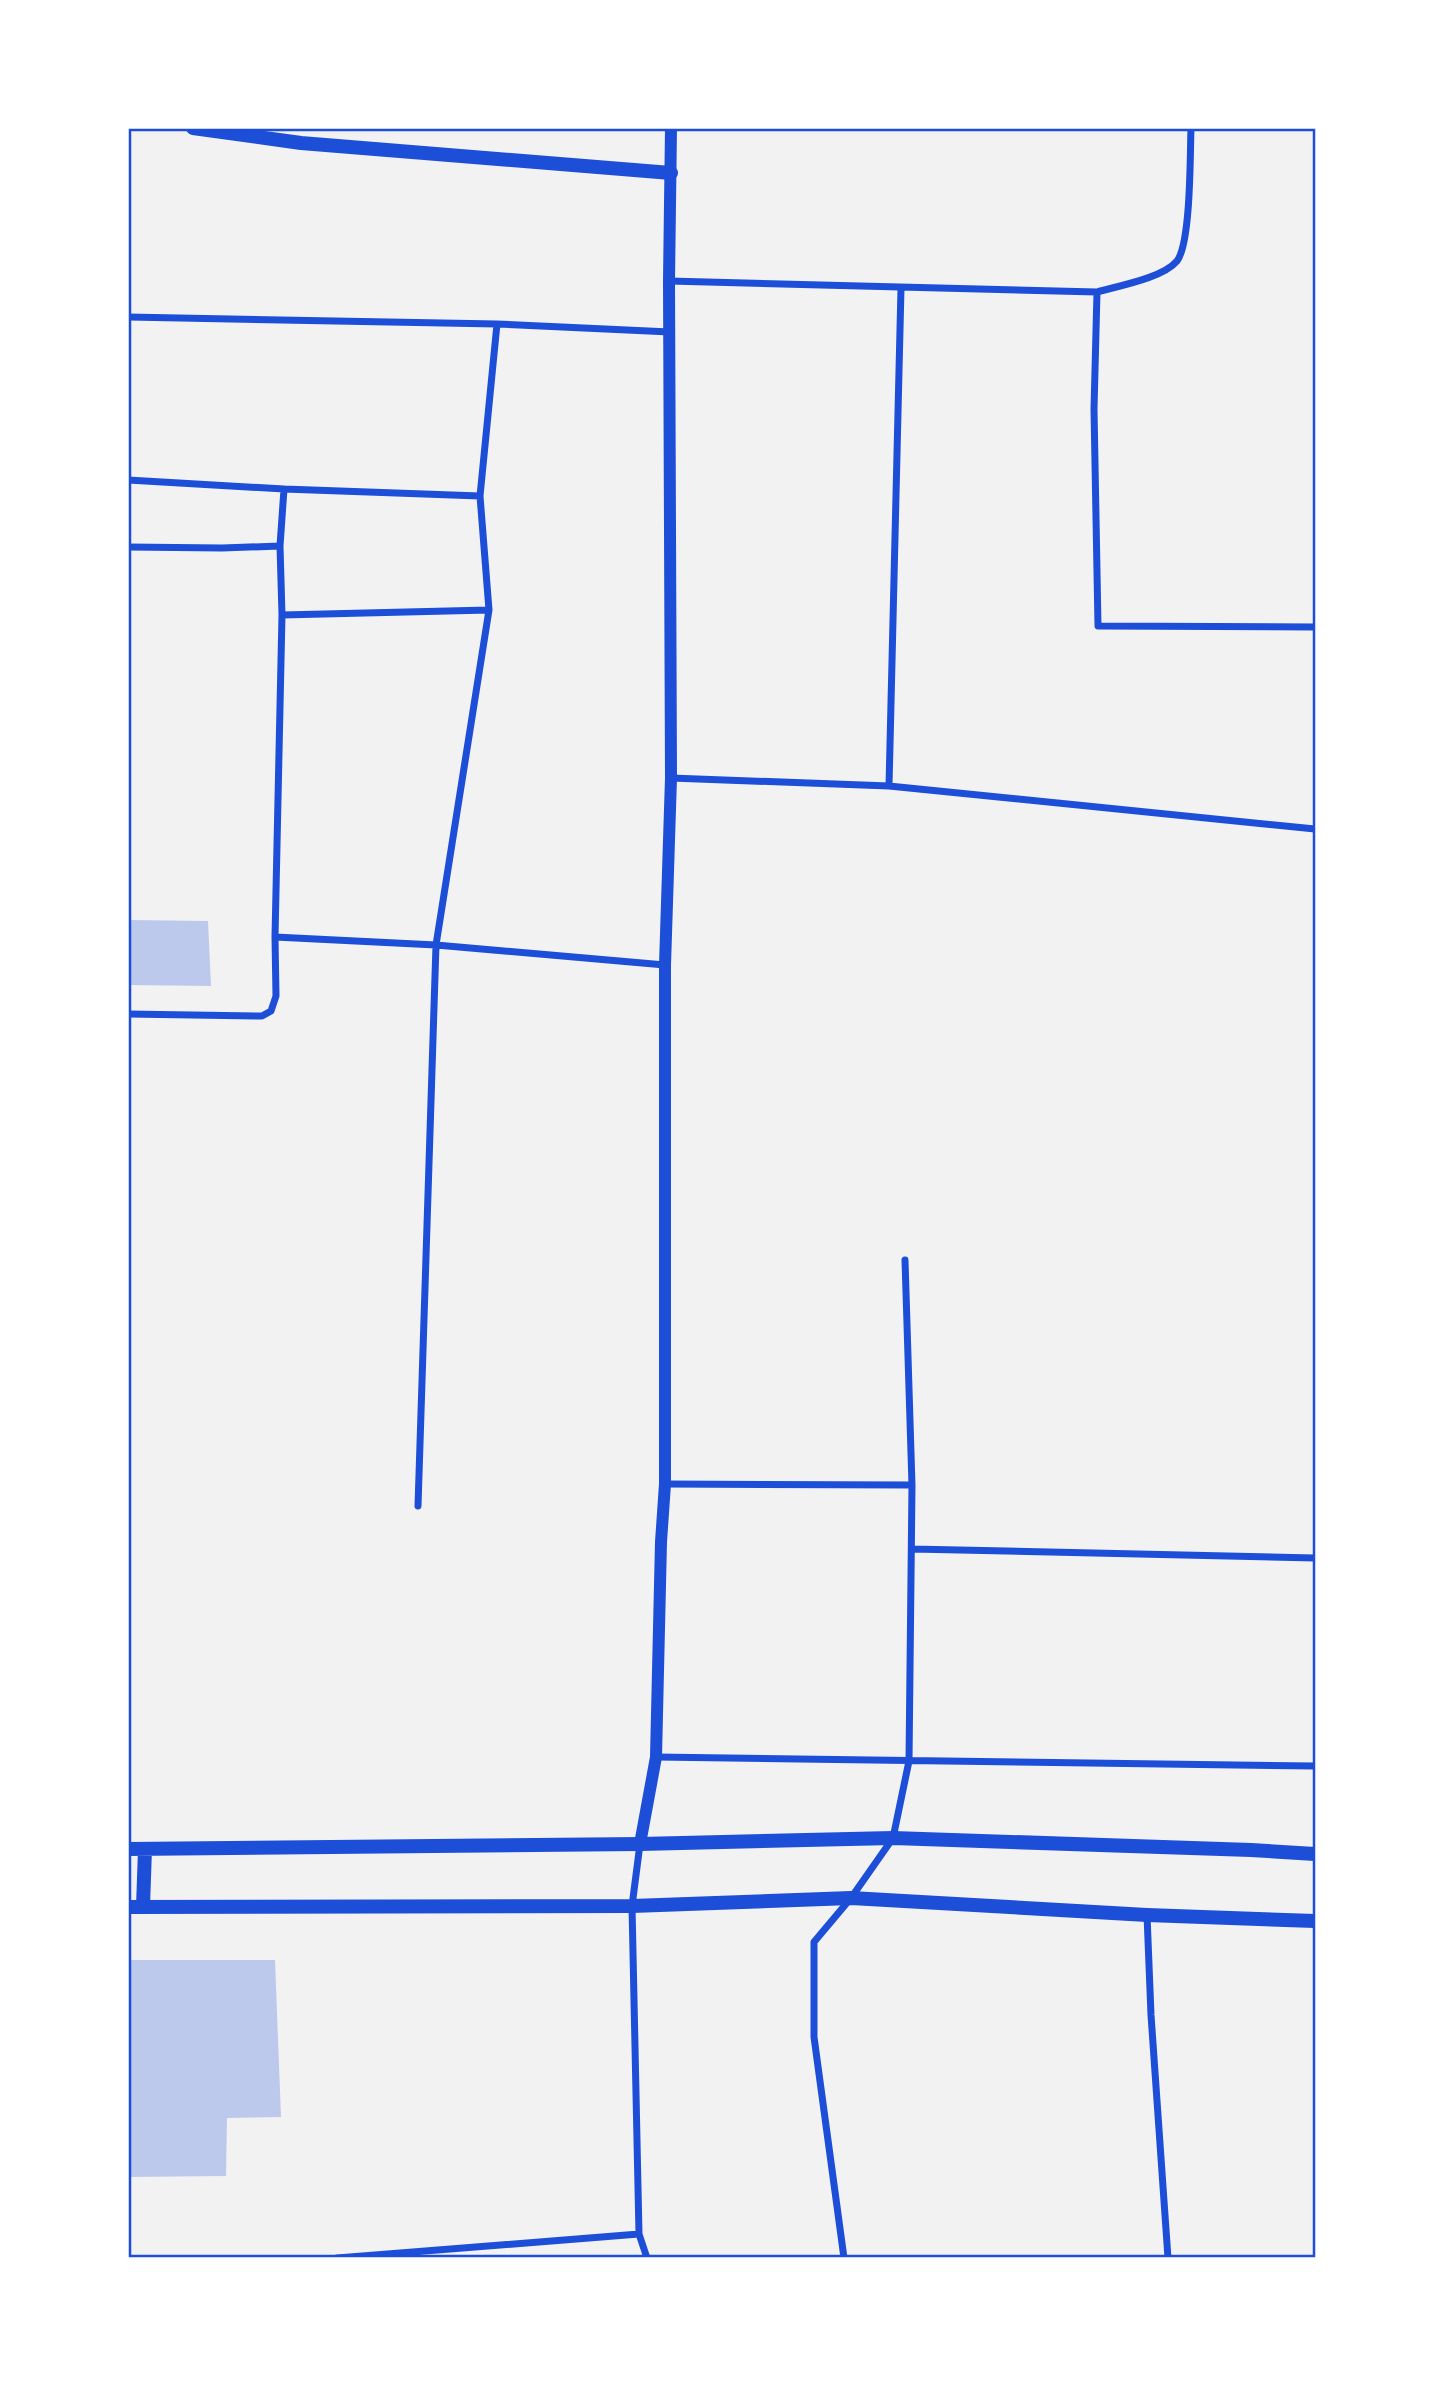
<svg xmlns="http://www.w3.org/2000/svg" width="1443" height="2386" viewBox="0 0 1443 2386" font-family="Manrope,sans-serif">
	<rect width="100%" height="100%" fill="#f2f2f2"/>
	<!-- building -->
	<path fill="#bdc9ec" d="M128,920L208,921L211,986L128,985Z
		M128,1960H275L281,2117L227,2118L226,2176L128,2177Z"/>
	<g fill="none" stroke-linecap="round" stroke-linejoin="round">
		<!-- minor -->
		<path stroke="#1d4ed8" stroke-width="7" d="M669,281L1097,292L1094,409L1098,626L1315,627
			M1097,292C1118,286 1163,278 1177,261C1191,243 1190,154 1191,128
			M128,317L497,324L480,496L489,610L436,945L418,1506
			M497,324L670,332
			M128,480L284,489L480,496
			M284,489L280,546L282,615L275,937L436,945L665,965
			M128,547L222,548L280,546
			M282,615L489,610
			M671,778L889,786L1315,829
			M889,786L901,288
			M128,1014L262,1016L271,1011L276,996L275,937
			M665,1484L912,1485
			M912,1549L1315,1558
			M656,1757L1315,1766
			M640,1844L632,1906L639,2234L647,2258
			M1147,1915L1151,2015L1168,2258
			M337,2258L639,2234
			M844,2258L814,2037V1942L851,1898L893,1838L909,1761L912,1485L905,1260"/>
		<!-- tertiary -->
		<path stroke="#1d4ed8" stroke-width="12" d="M640,1844L656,1757L661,1542L665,1484V965L671,778L669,281L671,128"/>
		<!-- secondary -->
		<path stroke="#1d4ed8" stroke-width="14" d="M193,128L301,143L671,173
			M128,1849L640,1844L893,1838L1251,1850L1315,1854
			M128,1907L632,1906L851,1898L1147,1915L1315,1921
			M143,1907L145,1849"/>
	</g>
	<!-- border -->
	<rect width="1443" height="2386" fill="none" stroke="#ffffff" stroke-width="259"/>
	<rect x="130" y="130" width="1184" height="2126" fill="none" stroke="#1d4ed8" stroke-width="2.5"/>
</svg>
